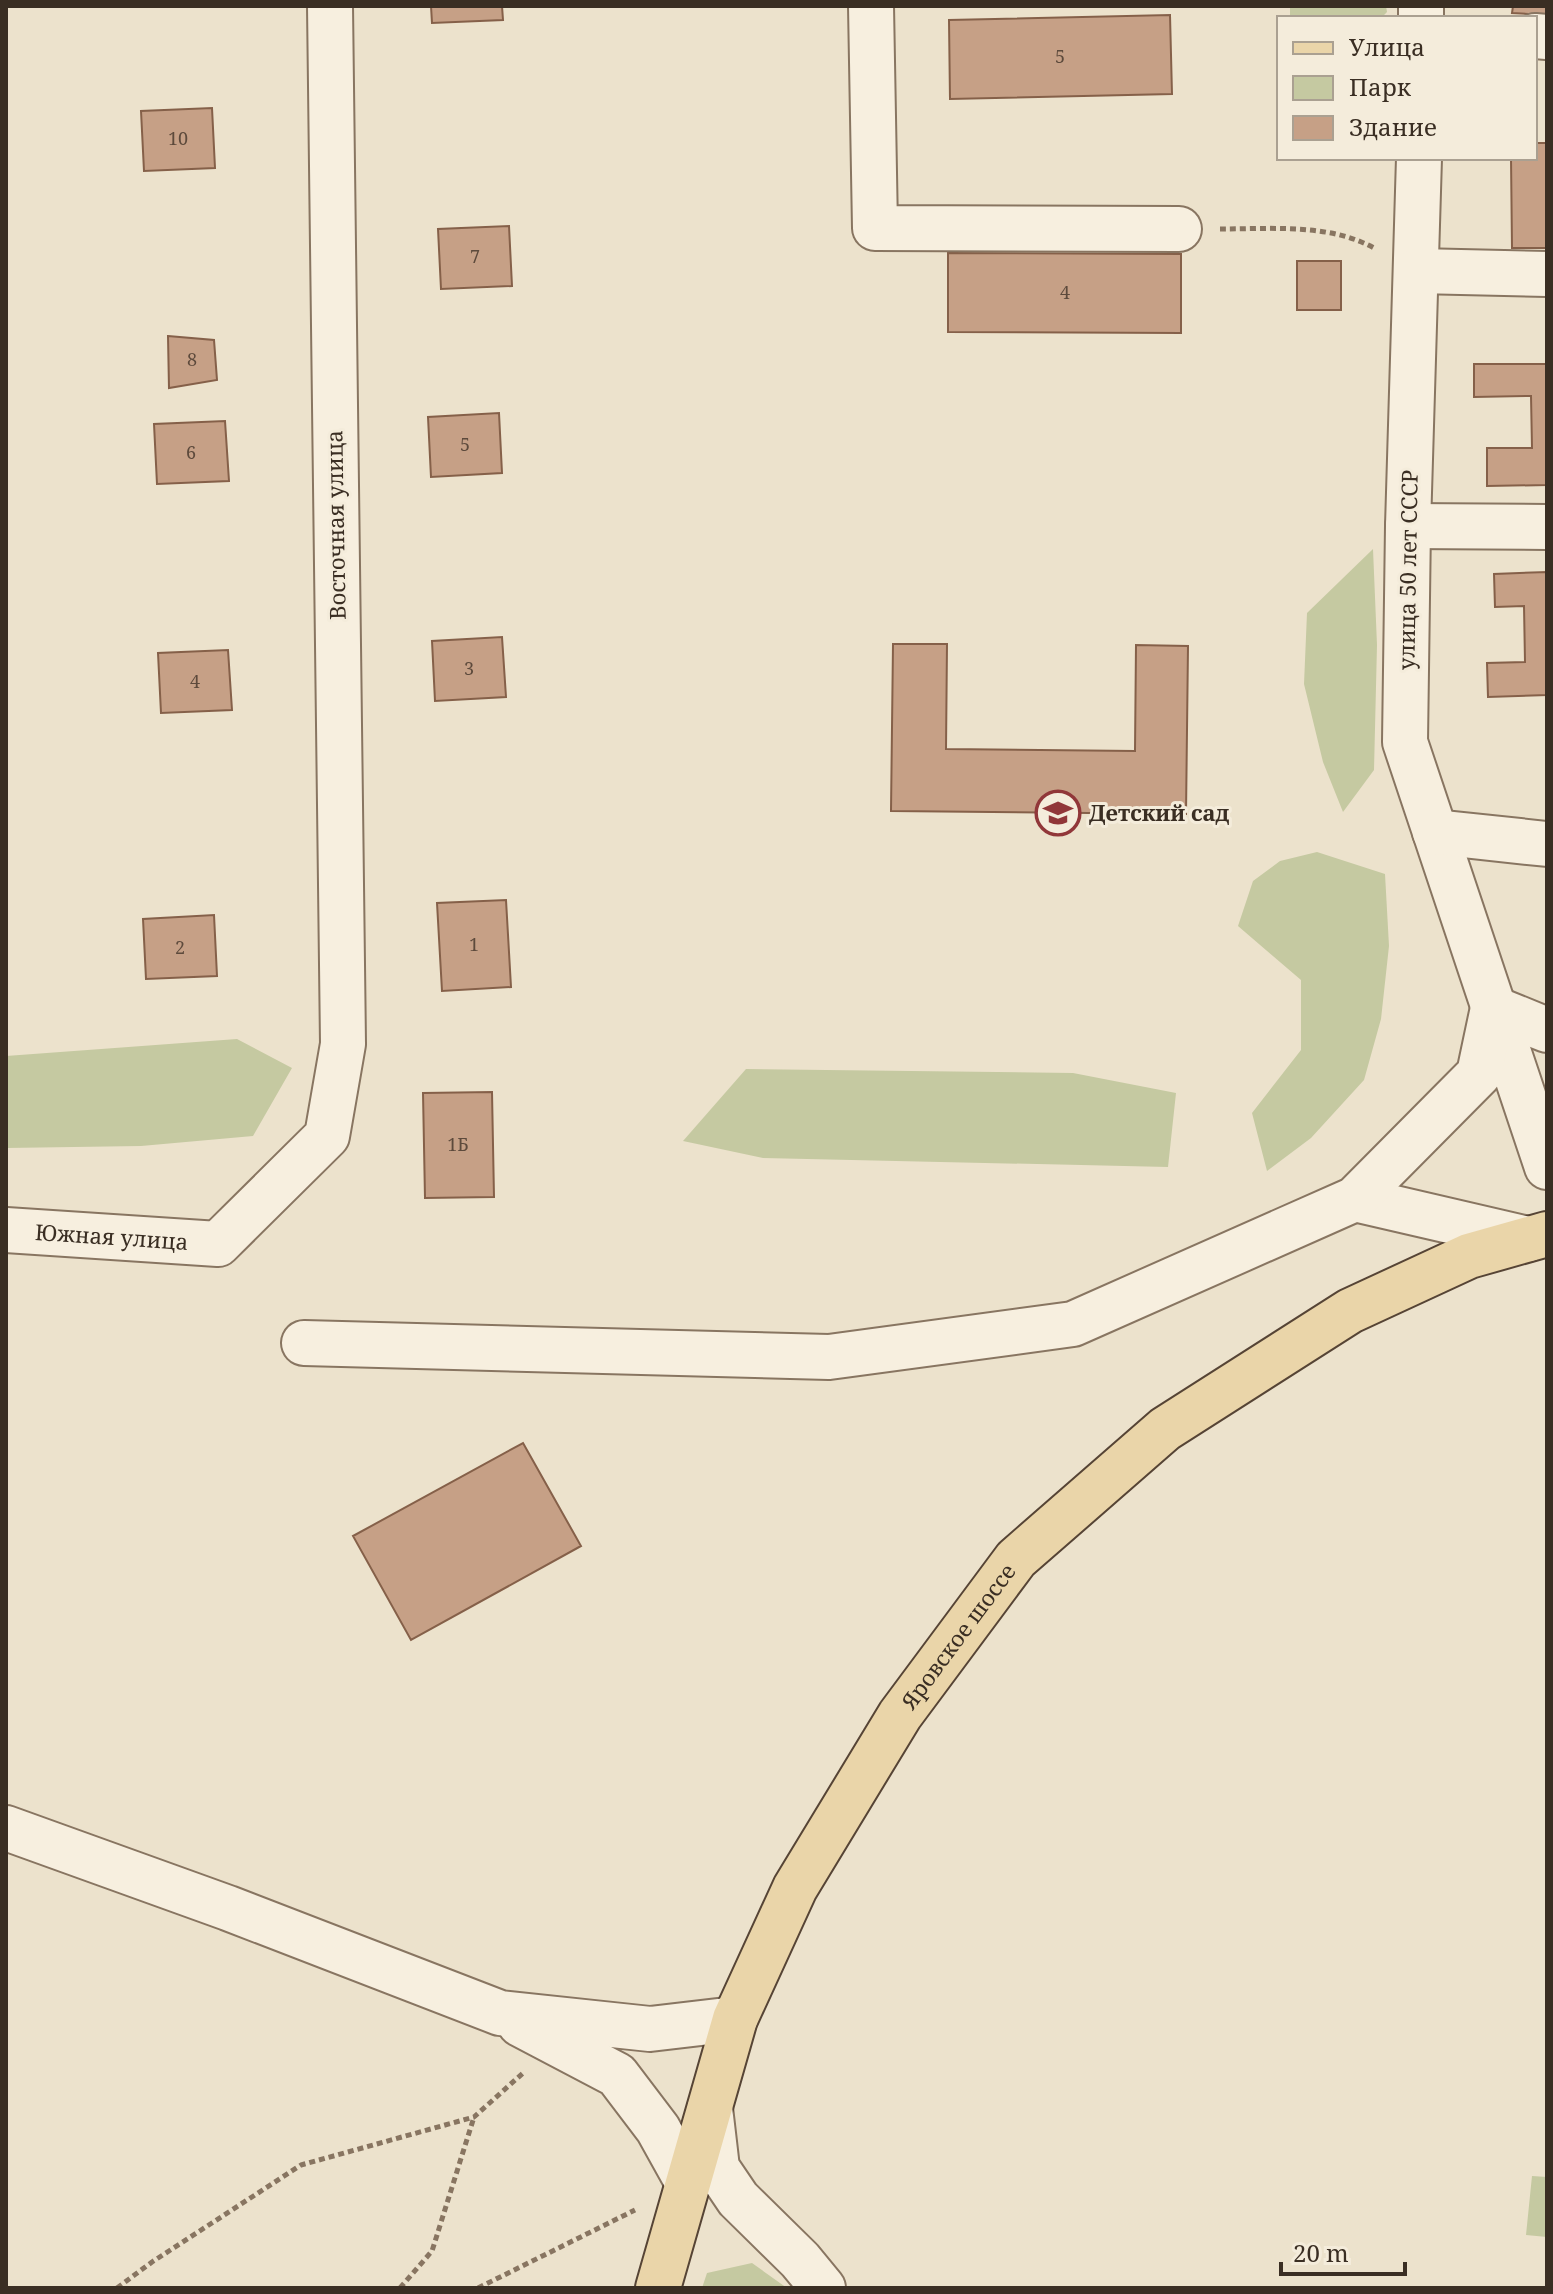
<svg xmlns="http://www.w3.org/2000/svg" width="1553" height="2294" viewBox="0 0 1553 2294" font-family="'Noto Serif',serif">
	<rect width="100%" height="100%" fill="#ece2cc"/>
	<!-- green -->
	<path fill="#c5c9a1" d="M1290,6H1386L1387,12L1381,18H1290Z
		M1373,549L1377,645L1374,770L1343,812L1323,762L1304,684L1307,613Z
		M1317,852L1385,874L1389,946L1381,1019L1364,1080L1311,1138L1267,1171L1252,1113L1301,1050V980L1238,926L1253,881L1280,861Z
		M237,1039L292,1068L253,1136L141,1146L6,1148V1056Z
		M746,1069L1073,1073L1176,1093L1168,1167L763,1158L683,1141Z
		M1532,2176L1547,2177V2237L1526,2235Z
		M752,2263L787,2288H702L707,2273Z"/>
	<!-- building -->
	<path fill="#c6a086" stroke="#856049" stroke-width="2" d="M431,6H502L503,20L432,23Z
		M1513,6H1547V15L1512,13Z
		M1170,15L1172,94L950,99L949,20Z
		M212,108L215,168L144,171L141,111Z
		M1535,143H1547V248H1512L1511,158H1535Z
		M509,226L512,286L441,289L438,229Z
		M948,253L1181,254V333L948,332Z
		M1297,261H1341V310H1297Z
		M168,336L214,340L217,380L169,388Z
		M1474,364H1547V485L1487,486V448H1532L1531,396L1474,397Z
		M499,413L502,473L431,477L428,417Z
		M225,421L229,481L157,484L154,424Z
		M1547,572V695L1488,697L1487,663L1525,662L1524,606L1495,607L1494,574Z
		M502,637L506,697L435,701L432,641Z
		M893,644H947L946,749L1135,751L1136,645L1188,646L1186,814L891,811Z
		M228,650L232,710L161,713L158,653Z
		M506,900L511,987L442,991L437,903Z
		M214,915L217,976L146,979L143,919Z
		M492,1092L494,1197L425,1198L423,1093Z
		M523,1443L581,1546L411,1640L353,1536Z"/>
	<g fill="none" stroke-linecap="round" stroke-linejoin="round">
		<!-- minor casing -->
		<g stroke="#887561" stroke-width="48">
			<g id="minor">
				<path d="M871,6L875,228L1179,229"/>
				<path d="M1421,6V18"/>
				<path d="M1535,36L1547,37"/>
				<path d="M1419,158L1408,526L1405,742L1547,1167"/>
				<path d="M1417,271L1547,274"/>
				<path d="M1408,526L1547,527"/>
				<path d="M1435,832L1547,844"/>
				<path d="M1355,1199L1528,1239"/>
				<path id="s1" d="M6,1230L218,1244L327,1136L343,1044L330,6"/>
				<path d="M304,1343L829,1357L1073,1324L1355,1199L1479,1074L1493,1008L1547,1030"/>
				<path d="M6,1828L228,1908L500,2013L650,2029L735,2019"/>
				<path d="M520,2024L617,2075L658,2129L688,2183"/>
				<path d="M710,2108L717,2168L738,2199L800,2260L823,2288"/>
			</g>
		</g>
		<!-- major casing -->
		<g stroke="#564435" stroke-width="48">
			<g id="major">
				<path id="s2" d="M658,2288L735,2019L795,1888L900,1715L1016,1559L1165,1429L1350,1311L1469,1256L1547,1234"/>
			</g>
		</g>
		<!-- path -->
		<path stroke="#887561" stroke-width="5" stroke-dasharray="6 4" stroke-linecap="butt" d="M1220,229C1271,229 1328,223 1374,248
			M117,2288L152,2262L301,2165L474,2117L523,2073
			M400,2288L432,2251L474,2117
			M478,2288L635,2210"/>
		<!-- minor -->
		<use href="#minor" stroke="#f7efdf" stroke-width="44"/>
		<!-- major -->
		<use href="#major" stroke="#ead5a9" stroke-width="44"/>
	</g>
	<!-- icons -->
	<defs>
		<g id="school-ring" transform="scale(2.3)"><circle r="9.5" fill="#f4ecdb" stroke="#913739" stroke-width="1.5"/><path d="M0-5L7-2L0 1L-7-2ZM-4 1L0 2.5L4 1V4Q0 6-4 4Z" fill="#913739"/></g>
	</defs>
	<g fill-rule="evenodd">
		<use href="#school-ring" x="1058" y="813"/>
	</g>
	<g text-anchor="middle" stroke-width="6" stroke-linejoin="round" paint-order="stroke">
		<!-- number labels -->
		<g font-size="18" fill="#5d4a3c">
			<text x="1060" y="63">5</text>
			<text x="178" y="145">10</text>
			<text x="475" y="263">7</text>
			<text x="1065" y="299">4</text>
			<text x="192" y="366">8</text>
			<text x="465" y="451">5</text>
			<text x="191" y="459">6</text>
			<text x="469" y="675">3</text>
			<text x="195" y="688">4</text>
			<text x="474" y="951">1</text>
			<text x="180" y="954">2</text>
			<text x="458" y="1151">1Б</text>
		</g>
		<!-- street labels -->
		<g font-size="22" fill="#3a2e23" stroke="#f4ecdb">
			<text transform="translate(336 525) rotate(-91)" y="8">Восточная улица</text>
			<text transform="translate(1408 570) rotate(-89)" y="8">улица 50 лет СССР</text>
			<text dy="8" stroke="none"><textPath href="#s1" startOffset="106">Южная улица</textPath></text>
			<text dy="8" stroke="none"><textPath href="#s2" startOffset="724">Яровское шоссе</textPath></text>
		</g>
		<!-- poi labels -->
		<g font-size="22" font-weight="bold" fill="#3a2e23" stroke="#f4ecdb" text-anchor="start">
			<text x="1089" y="821">Детский сад</text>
		</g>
	</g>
	<!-- border -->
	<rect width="1553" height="2294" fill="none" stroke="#3a2e23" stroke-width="16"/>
	<!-- legend -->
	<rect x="1277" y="16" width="260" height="144" fill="#f4ecdb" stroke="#aaa091" stroke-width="2"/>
	<rect x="1293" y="42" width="40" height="12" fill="#ead5a9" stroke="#aaa091" stroke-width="2"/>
	<text x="1349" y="56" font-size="24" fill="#3a2e23">Улица</text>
	<rect x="1293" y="76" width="40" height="24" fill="#c5c9a1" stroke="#aaa091" stroke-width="2"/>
	<text x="1349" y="96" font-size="24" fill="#3a2e23">Парк</text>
	<rect x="1293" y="116" width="40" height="24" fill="#c6a086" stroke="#aaa091" stroke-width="2"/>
	<text x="1349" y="136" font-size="24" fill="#3a2e23">Здание</text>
	<!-- scale -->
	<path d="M1281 2262v12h124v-12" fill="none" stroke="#3a2e23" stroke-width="4"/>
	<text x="1293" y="2262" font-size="24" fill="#3a2e23" stroke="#f4ecdb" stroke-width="6" paint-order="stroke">20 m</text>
</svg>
